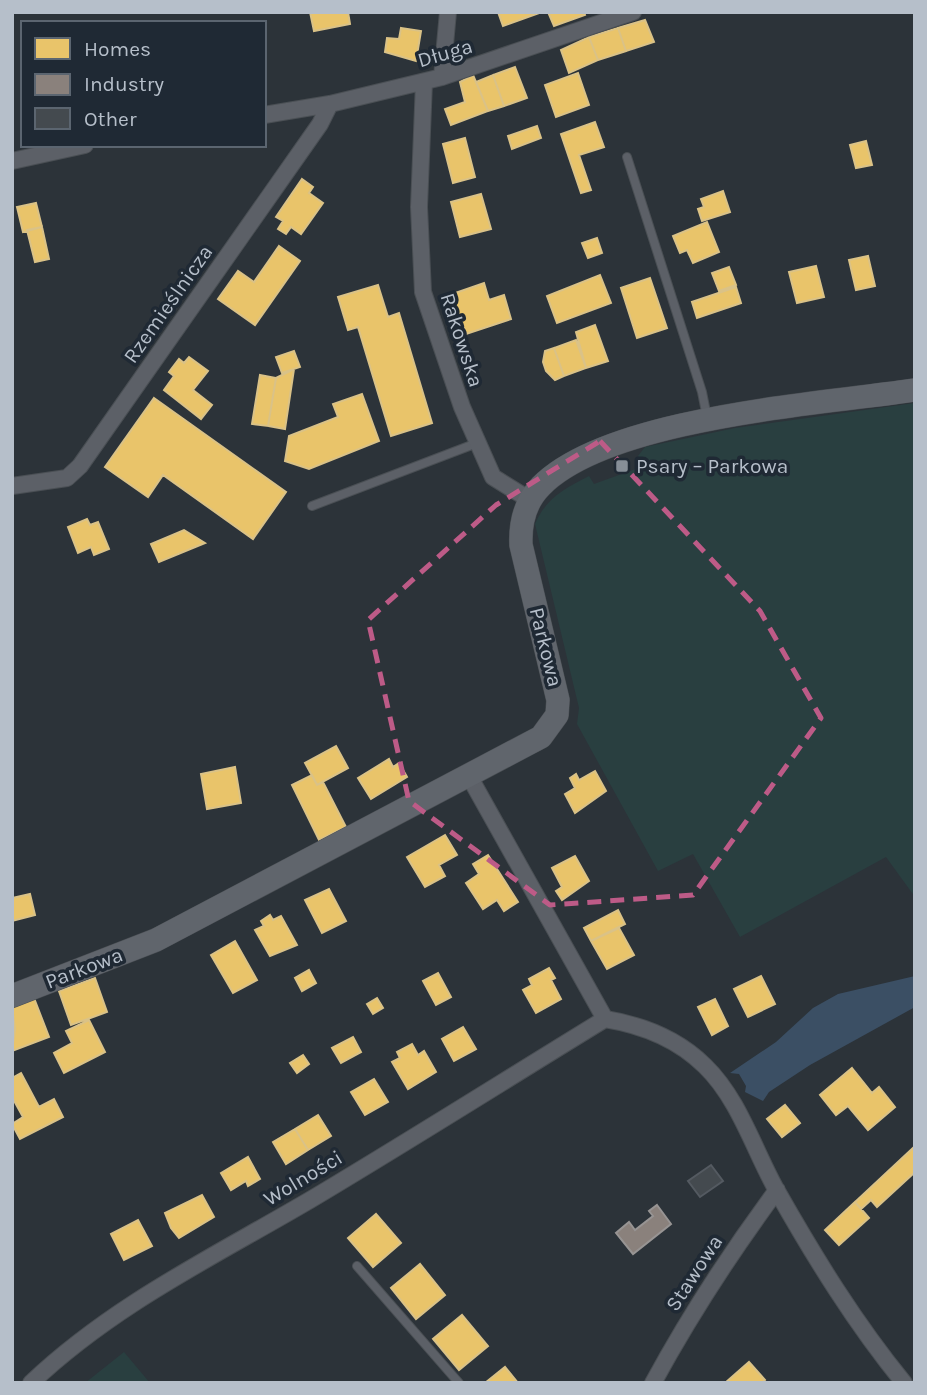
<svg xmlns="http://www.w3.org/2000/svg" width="927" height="1395" viewBox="0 0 927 1395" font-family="Karla,sans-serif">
	<rect width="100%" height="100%" fill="#2c3339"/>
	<!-- green -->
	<path fill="#293f40" d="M915,403V897L886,857L740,937L693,854L658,871L577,724L579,708L535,524C546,498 564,489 589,476L594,484L641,467L638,456L645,447L735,428Z
		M124,1352L150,1383H85Z"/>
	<!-- water -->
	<path fill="#3b4f64" d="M915,976V1007L810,1065L769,1092L763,1101L745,1092L746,1086L739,1074L730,1073L776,1042L813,1008L838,994Z"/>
	<!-- homes -->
	<path fill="#e9c46a" stroke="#dac287" stroke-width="2" d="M310,12H348L350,24L314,31Z
		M498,12H538L539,13L503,26Z
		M548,12H584L585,15L554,26Z
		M645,20L654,42L626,51L618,28Z
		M401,28L421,31L416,61L385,52L387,38L399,39Z
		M618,28L626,51L598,60L589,37Z
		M589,37L598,60L569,73L561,50Z
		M515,67L527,98L504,106L493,75Z
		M578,73L589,105L556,117L545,85Z
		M473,75L488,111L451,125L445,109L465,102L460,82Z
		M493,75L504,106L488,111L476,82Z
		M595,122L604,147L579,155L591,190L581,193L561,134Z
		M537,126L541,138L512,149L508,136Z
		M465,138L475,177L453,183L443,144Z
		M866,141L872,165L856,168L850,145Z
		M302,179L313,187L309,193L323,203L301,234L291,227L286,234L278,229L283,221L276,217Z
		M723,191L730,212L702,221L698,209L704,207L701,199Z
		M481,194L491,229L460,237L451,202Z
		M36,203L42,227L23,232L17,207Z
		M707,222L719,252L693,263L687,250L680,253L673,236Z
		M42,227L49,259L35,262L27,230Z
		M597,238L602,253L588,258L582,243Z
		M279,246L300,261L255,325L218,299L238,271L254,282Z
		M868,256L875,286L856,290L849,260Z
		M816,266L824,297L797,303L789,272Z
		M729,267L736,285L719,291L712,273Z
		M600,275L611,303L557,323L547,296Z
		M650,278L667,328L637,338L621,288Z
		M484,283L489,300L504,295L511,319L466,334L452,294Z
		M378,285L388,317L399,313L432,423L391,436L358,327L348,330L338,297Z
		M736,287L741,303L697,318L692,302Z
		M595,325L608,361L586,368L576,332Z
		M576,340L586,368L564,376L554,348Z
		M554,348L564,376L555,380L546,371L543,362L545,351Z
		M294,351L300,367L282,373L276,357Z
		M189,357L208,371L193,390L212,405L201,419L164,390L174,376L169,372L179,359L184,363Z
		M294,369L285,429L268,426L276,378Z
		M260,375L276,378L268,426L252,424Z
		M362,394L379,441L309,469L285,461L289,436L338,417L333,404Z
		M154,398L286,492L253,539L163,475L148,497L105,467Z
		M87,519L90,525L98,522L109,549L94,555L91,547L78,553L68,527Z
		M184,530L205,543L159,562L151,544Z
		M336,746L348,768L317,785L305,763Z
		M389,759L393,767L399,763L407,777L371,799L358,778Z
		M235,767L241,803L207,809L201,774Z
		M595,771L606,791L575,813L565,794L575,788L570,778L576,774L579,780Z
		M312,775L317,785L323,782L346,827L319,840L292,785Z
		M445,835L457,855L439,865L445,876L425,887L407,857Z
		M488,855L518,902L504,911L497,900L483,909L466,883L479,874L473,864Z
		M575,856L589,881L562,900L556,891L562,887L552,868Z
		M329,889L346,921L322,933L305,900Z
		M30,894L35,915L12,921V898Z
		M618,910L625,924L591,941L584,928Z
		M270,915L273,920L281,916L297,945L270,956L255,930L264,926L261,921Z
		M619,928L634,955L607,969L591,941Z
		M235,941L257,980L233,993L211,955Z
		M549,968L555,978L551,980L561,999L536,1013L523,990L532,985L529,979Z
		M309,970L316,983L302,991L295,978Z
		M438,973L451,997L436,1005L423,981Z
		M761,976L775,1004L748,1017L734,989Z
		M95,978L107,1012L71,1025L59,991Z
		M34,998L49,1037L12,1051L15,1029L12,1007Z
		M377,998L383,1008L373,1014L367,1004Z
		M715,999L728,1026L712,1035L698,1007Z
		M89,1020L105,1052L64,1073L54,1053L72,1043L66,1031Z
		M463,1027L476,1049L454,1061L442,1039Z
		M353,1037L361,1052L341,1063L332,1048Z
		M412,1044L418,1055L424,1051L436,1072L408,1089L392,1062L400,1058L397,1052Z
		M303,1055L309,1064L297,1073L290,1063Z
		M852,1068L872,1093L879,1087L895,1107L868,1130L848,1106L836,1115L820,1095Z
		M21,1073L39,1107L54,1099L63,1117L20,1139L12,1124L23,1117L12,1097V1078Z
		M374,1079L388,1102L365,1115L351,1092Z
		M785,1105L800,1123L782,1137L767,1119Z
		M318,1115L331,1136L308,1150L295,1129Z
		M295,1129L308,1150L286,1164L273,1142Z
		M915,1146V1172L877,1207L871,1200L861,1209L855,1202Z
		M248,1157L260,1179L248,1186L246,1181L231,1190L221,1173Z
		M202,1195L214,1217L179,1238L171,1228L165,1213Z
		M855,1202L869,1218L839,1245L825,1230Z
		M376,1214L401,1243L373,1267L348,1238Z
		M138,1220L152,1246L124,1260L111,1234Z
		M420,1264L445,1295L416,1319L391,1288Z
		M462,1315L488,1346L459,1370L433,1339Z
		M749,1362L765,1380L762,1383H725Z
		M505,1367L518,1383H485Z"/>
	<!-- industry -->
	<path fill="#8a817c" stroke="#979493" stroke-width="2" d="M657,1205L671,1224L633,1254L616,1233L629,1222L635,1230L653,1216L649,1211Z"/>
	<!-- building -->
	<path fill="#444a4f" stroke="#545a61" stroke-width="2" d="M711,1165L723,1181L700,1197L688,1181Z"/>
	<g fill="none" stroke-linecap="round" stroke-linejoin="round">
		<!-- lane casing -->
		<g stroke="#4a4f54" stroke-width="10">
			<path id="lane" d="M627,157L702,392L707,417
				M312,506L477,443
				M357,1266L459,1383"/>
		</g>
		<!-- street casing -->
		<g stroke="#4a4f54" stroke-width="18">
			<path id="street" d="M442,77L448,12
				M424,82L419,207L423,292L462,407L493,477L530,500
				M264,115L330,104L442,77L633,12
				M12,161L85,145
				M12,486L67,478L80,466L320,124L330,104
				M605,1019C642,1025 678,1039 705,1066C739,1099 754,1150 777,1191C815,1258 855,1323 904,1383
				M31,1383C113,1305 213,1257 310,1200C409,1141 507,1079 605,1019L469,776
				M653,1383C690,1315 731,1252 777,1190"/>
		</g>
		<!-- secondary casing -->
		<g stroke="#4a4f54" stroke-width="24">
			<path id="secondary" d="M12,996L156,940L541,737L557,715L558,700L521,545C520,523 525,502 541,486C608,418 819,404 915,390"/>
		</g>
		<!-- lane -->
		<use href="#lane" stroke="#5c6067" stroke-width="8"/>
		<!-- street -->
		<use href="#street" stroke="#5c6067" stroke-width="16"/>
		<!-- secondary -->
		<use href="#secondary" stroke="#60656c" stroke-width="23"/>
	</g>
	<!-- marked area -->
	<path fill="none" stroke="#bd5b87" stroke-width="5" stroke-dasharray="14 9" stroke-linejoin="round" d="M600,441L760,611L821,718L693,895L550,905L409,801L368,620L496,505Z"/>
	<!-- markers -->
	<rect fill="#868e97" stroke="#1f2934" stroke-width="2.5" x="615" y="459" width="14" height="14" rx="3.5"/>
	<g text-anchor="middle" stroke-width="7" stroke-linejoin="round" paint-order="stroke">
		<!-- street labels -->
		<g font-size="21" fill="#b6bfca" stroke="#1f2934">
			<text transform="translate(445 53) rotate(-16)" y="7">Długa</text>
			<text transform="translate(168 304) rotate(-55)" y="7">Rzemieślnicza</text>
			<text transform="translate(462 340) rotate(72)" y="7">Rakowska</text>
			<text transform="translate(546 647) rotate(76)" y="7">Parkowa</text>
			<text transform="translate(84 968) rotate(-21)" y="7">Parkowa</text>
			<text transform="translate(303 1178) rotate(-31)" y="7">Wolności</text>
			<text transform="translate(694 1273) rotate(-57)" y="7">Stawowa</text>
		</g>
		<!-- poi labels -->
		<g font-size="21" fill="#b6bfca" stroke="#1f2934" text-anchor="start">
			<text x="636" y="473">Psary – Parkowa</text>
		</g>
	</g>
	<!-- border -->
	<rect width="927" height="1395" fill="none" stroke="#b6bfca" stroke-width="28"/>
	<!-- legend -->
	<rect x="21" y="21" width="245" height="126" fill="#1f2934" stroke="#5b6570" stroke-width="2"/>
	<rect x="35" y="38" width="35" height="21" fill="#e9c46a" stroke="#5b6570" stroke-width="2"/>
	<text x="84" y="56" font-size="21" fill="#b6bfca">Homes</text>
	<rect x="35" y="74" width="35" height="21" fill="#8a817c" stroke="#5b6570" stroke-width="2"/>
	<text x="84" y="91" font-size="21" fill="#b6bfca">Industry</text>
	<rect x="35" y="108" width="35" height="21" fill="#444a4f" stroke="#5b6570" stroke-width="2"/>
	<text x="84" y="126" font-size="21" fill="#b6bfca">Other</text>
</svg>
